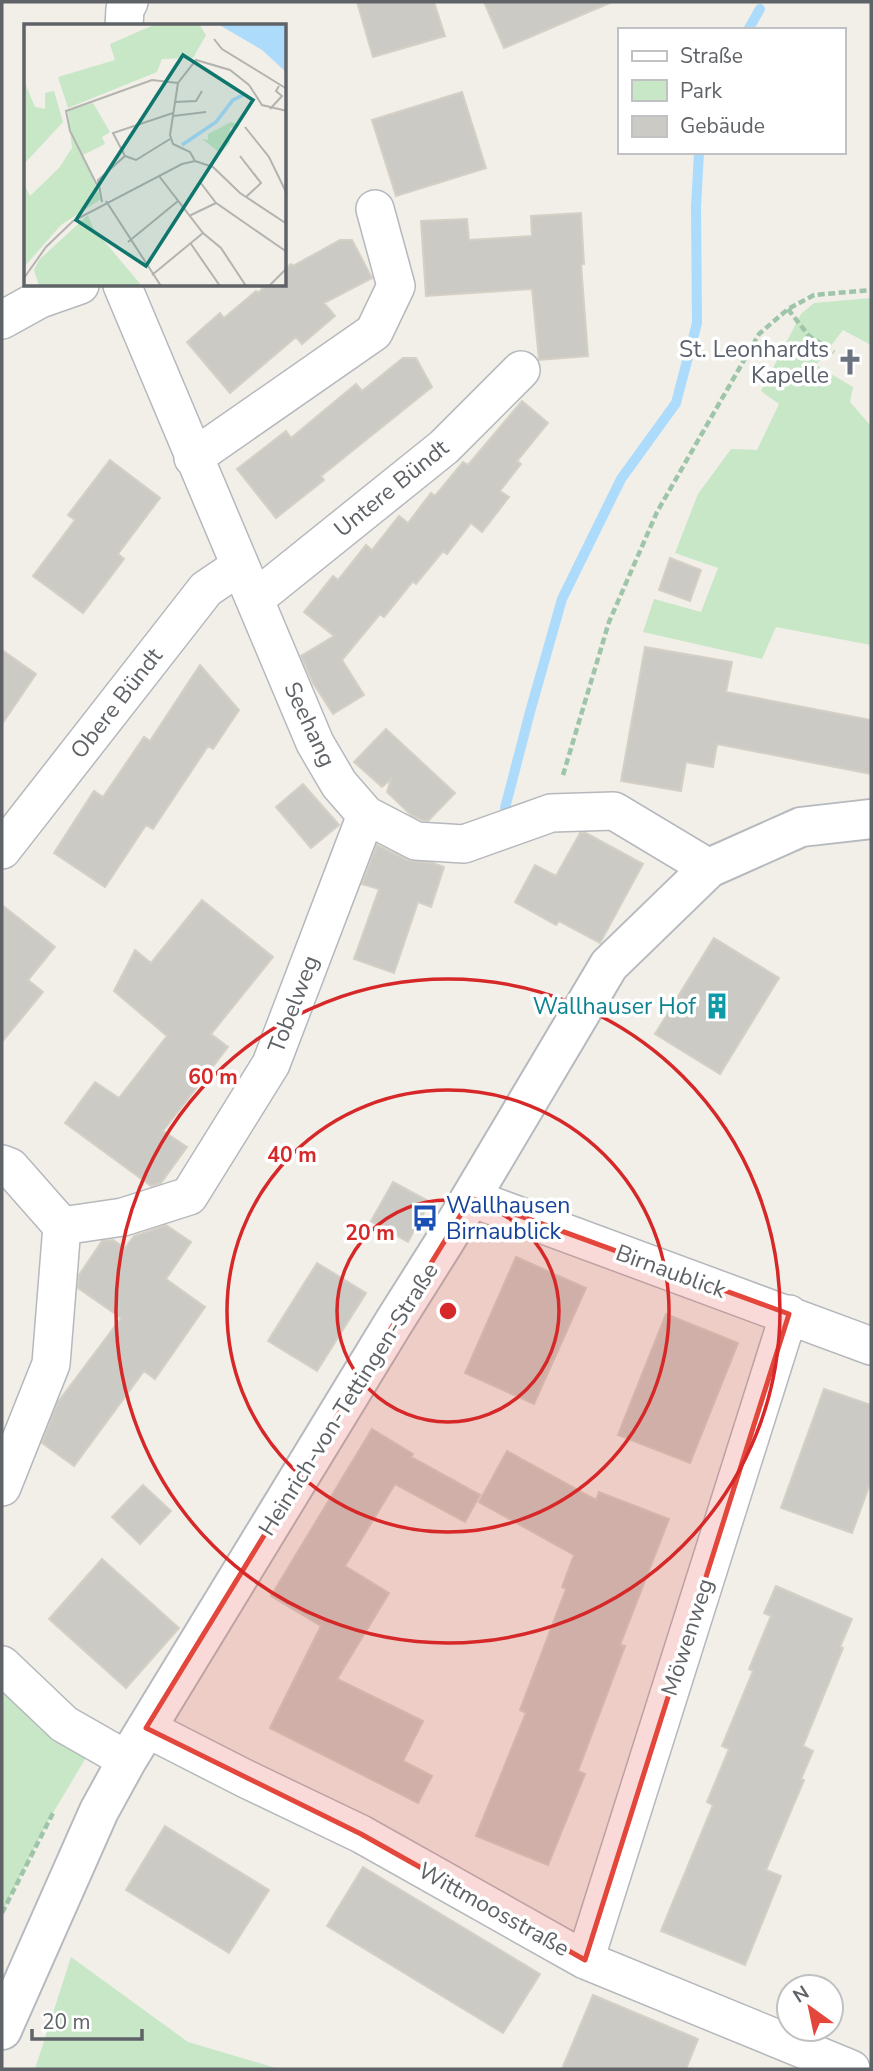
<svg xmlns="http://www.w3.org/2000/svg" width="873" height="2071" viewBox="0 0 873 2071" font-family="'Nunito Sans',sans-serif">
	<rect width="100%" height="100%" fill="#f1efe8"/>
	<!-- green -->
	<path fill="#c7e7c6" d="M871,298V345L843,330L816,365L853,387L850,402L871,426V645L776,627L762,659L643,632L654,599L701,612L718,568L675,553L698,494L731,449L757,450L779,404L761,391L801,314L814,303Z
		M2,1665L96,1741L47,1823L2,1913Z
		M71,1957L188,2042L279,2069H35Z"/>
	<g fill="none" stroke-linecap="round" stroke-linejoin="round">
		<!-- stream -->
		<path stroke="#addbfc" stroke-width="10" d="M748,30L760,9
			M505,808L530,712L562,599L621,479L676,403L697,323L696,207L699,152"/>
	</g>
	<!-- building -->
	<path fill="#cccac4" stroke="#d5d0c6" stroke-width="2" d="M357,2H434L445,36L373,57Z
		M484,2H612L504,48Z
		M462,92L486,168L396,196L372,120Z
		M581,213L584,264H581L588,356L539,360L532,289L426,296L421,221L467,219L469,240L532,236L531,216Z
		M340,240H352L372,278L324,303L335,316L302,344L296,337L230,393L187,342L220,313L224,318L256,291L258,293L266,285H285V269L291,264L293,266Z
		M403,358H416L432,387L321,476L324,480L276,518L237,469L286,431L291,438L356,384L362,391Z
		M522,401L548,423L517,461L521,464L500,491L509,497L482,532L471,523L447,554L443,551L416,584L413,581L384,617L380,614L342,660L364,695L333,714L313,683L301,656L334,636L304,612L333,576L338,580L366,545L372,550L399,516L408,523L431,493L435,496L463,462L468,465Z
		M110,460L160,498L118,554L124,559L83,613L33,576L75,520L68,515Z
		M670,558L701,570L690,601L659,590Z
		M645,647L732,662L726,692L871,720V774L717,744L713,767L686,762L681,791L621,781Z
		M2,650L36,674L2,724Z
		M200,665L239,710L213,749L208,746L153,829L146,825L105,887L54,853L94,791L103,797L144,737L150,741Z
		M386,729L455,793L428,821L422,820L411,815L387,792L391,779L382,787L354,762Z
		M303,784L339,825L311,848L276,807Z
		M580,833H586L643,864L600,943L559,921L556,925L515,902L535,865L556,876Z
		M377,845L407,860L433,863L444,867L431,907L418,902L394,973L354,959L379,889L362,884Z
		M202,900L273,957L211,1034L228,1047L163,1131L187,1147L161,1183L151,1186L65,1123L95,1082L119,1098L167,1036L114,991L135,950L151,963Z
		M2,905L55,947L28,980L43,992L2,1042Z
		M714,938L779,978L720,1074L655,1034Z
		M393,1182L430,1202L408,1242L371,1221Z
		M166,1225L191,1242L166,1279L205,1307L155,1379L144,1371L74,1466L42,1443L58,1402L121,1318L78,1288L79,1275L102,1241L113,1240L125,1248L134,1236Z
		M516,1257L586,1288L534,1404L465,1373Z
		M317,1263L366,1293L317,1371L268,1341Z
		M666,1314L738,1343L690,1463L618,1435Z
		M824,1389L871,1405V1481L852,1533L781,1508Z
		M372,1429L413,1454L411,1457L480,1495L465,1522L395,1484L345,1566L389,1593L337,1679L423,1721L403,1761L432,1776L418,1803L270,1728L321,1626L271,1596Z
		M507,1451L596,1500L599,1492L669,1519L620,1645L625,1646L578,1771L585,1774L548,1865L476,1836L526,1713L520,1710L566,1589L562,1587L574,1555L479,1502Z
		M143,1485L171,1511L140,1544L112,1517Z
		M102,1559L179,1628L126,1688L49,1619Z
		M776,1586L852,1619L840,1647L843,1648L803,1746L813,1751L801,1779L804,1780L766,1870L781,1876L745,1965L661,1931L713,1805L707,1802L729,1749L722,1746L753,1671L749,1669L771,1616L764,1613Z
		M165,1826L269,1890L229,1953L126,1890Z
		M363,1867L540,1974L503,2033L327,1926Z
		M593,1995L698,2039L686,2069H562Z"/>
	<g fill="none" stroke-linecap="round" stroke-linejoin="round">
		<!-- street casing -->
		<g stroke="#b5b8bc" stroke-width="40">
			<path id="street" d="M124,26L125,9L129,2
				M122,285L315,743L339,784L366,815L416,841L464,844L551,813L614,811L709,868
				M2,320L40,299L80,285
				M193,458L374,332L396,286L375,209
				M255,599L444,447L521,370
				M2,850L206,589L240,566
				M2,1164L10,1167L62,1226
				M471,1198L871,1346
				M2,1487L51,1364L62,1226L123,1217L189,1196L271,1064L366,815
				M2,1665L64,1724L127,1760
				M146,1728L246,1779L361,1834L585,1960L851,2069
				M585,1960L789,1314"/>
		</g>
		<!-- secondary casing -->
		<g stroke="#b6babe" stroke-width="42">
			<path id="secondary" d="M2,2030L99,1811L127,1760L394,1322L445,1241L609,965L709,868L801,827L871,819"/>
		</g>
		<!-- path -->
		<path stroke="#9ec5a9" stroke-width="4.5" stroke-dasharray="7 3.5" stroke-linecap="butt" d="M788,309L809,336L834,352
			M563,775L609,622L657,512L759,334L788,309L814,295L871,290
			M2,1913L54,1811"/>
		<!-- street -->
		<use href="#street" stroke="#fff" stroke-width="37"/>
		<!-- secondary -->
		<use href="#secondary" stroke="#fff" stroke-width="38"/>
	</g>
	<!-- marked area -->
	<path fill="#e3463b" fill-opacity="0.2" stroke="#e3463b" stroke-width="5" stroke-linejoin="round" d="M471,1198L789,1314L585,1960L361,1834L146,1728Z"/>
	<!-- distance rings -->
	<g fill="none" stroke="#d62828" stroke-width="3.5">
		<circle cx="448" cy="1311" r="111"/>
		<circle cx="448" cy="1311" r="221"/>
		<circle cx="448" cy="1311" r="332"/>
	</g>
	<!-- icons -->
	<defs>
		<g id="church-bare" transform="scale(2.1)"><path d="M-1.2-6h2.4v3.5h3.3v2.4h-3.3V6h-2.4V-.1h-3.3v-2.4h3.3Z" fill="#6b7280" stroke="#fff" stroke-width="2.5" paint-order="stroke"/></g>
		<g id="building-bare" transform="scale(2.1)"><path d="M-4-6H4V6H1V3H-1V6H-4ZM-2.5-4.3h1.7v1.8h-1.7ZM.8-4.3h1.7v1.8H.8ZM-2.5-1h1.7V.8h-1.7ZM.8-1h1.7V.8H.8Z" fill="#0f9aa8" stroke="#fff" stroke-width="2.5" paint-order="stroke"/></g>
		<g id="bus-bare" transform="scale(2.1)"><path d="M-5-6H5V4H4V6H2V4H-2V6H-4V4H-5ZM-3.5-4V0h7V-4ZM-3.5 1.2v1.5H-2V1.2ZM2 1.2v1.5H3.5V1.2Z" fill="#1a4fb4" stroke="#fff" stroke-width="2.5" paint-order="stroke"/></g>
	</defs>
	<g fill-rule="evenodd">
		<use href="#church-bare" x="850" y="362"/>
		<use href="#building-bare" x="717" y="1006"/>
		<use href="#bus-bare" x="425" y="1218"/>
	</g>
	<g text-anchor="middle" stroke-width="7" stroke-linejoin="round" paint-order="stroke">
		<!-- worship labels -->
		<g font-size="23" fill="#5b616d" stroke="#fff" text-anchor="end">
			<text x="829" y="357">St. Leonhardts<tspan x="829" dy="26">Kapelle</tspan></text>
		</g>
		<!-- street labels -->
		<g font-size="23" fill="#5f6367" stroke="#fff">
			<text transform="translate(391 488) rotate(-39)" y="8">Untere Bündt</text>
			<text transform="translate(116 703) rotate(-52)" y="8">Obere Bündt</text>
			<text transform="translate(310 724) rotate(65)" y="8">Seehang</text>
			<text transform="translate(293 1004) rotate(-69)" y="8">Tobelweg</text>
			<text transform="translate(671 1271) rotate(20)" y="8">Birnaublick</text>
			<text transform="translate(348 1399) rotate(-58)" y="8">Heinrich-von-Tettingen-Straße</text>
			<text transform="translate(687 1637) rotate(-72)" y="8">Möwenweg</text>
			<text transform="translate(494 1909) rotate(29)" y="8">Wittmoosstraße</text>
		</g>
		<!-- culture labels -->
		<g font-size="23" fill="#0d838f" stroke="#fff" text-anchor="end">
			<text x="696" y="1014">Wallhauser Hof</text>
		</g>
		<!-- transit labels -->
		<g font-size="23" fill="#164399" stroke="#fff" text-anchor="start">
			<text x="446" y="1213">Wallhausen<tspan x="446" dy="26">Birnaublick</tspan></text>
		</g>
	</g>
	<!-- overview -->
	<g transform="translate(24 24)">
		<rect width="262" height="262" fill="#f1efe8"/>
		<path d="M132,0H175L182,11L169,34L138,35L133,48L44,84L34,53L91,36L86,20ZM0,57L11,83L21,85V69L30,67L39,98L0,140ZM69,79L86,108L78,113L81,120L59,131L77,175L37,201L0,243V160L6,172L35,144L48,124L44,86ZM207,98L216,101L212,105L206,103V119L196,129L178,115L184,116V110ZM64,191L69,204L118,262H15L10,246L15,236Z" fill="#c7e7c6"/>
		<path d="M194,0H262V48L238,26Z" fill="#addbfc"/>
		<path fill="none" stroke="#addbfc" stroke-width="3.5" d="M158,121L192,98L209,76L219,71"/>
		<path fill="none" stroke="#b3b3b0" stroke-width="2" d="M190,15L198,25L263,65M151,78L172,77L178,67M246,85L258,72L252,67L255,62M149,92L182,88M221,103L245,133L263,170M101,132L89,109L149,89M216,132L237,159L222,173M171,137L166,128L149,120L146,111L154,59L172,36L206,46L225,61L238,81L263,87M135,152L179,209L197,224L222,262M176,158L192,179M73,161L46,107L42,87L128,56L154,59M82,177L137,262M78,178L74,156L101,132L112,136L146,115M165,192L192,179L263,228M104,218L154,177M167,220L196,262M128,251L179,209M0,254L22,223L49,197L158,140L171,137L189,143L216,169L263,200M245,262L263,244"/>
		<path fill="#0f766e" fill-opacity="0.15" stroke="#0f766e" stroke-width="3.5" d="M159,31L229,76L122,242L52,196Z"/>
		<rect width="262" height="262" fill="none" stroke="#5f6367" stroke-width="3.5"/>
	</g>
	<circle cx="448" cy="1311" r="10" fill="#d62828" stroke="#fff" stroke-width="3.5"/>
	<g font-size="21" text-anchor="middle" font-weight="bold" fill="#d62828" stroke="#fff" stroke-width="7" stroke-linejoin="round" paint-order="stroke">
		<text x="213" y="1084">60 m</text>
		<text x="292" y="1162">40 m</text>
		<text x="370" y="1240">20 m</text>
	</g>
	<!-- border -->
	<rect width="873" height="2071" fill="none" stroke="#5f6367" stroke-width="7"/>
	<!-- legend -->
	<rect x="618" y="28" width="228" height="126" fill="#ffffff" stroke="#bfc1c2" stroke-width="2"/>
	<rect x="632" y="51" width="35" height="10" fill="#ffffff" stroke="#bfc1c2" stroke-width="2"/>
	<text x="680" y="63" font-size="21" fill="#5f6367">Straße</text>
	<rect x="632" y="80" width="35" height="21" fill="#c7e7c6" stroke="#bfc1c2" stroke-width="2"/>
	<text x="680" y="98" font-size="21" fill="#5f6367">Park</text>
	<rect x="632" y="116" width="35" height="21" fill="#cccac4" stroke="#bfc1c2" stroke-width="2"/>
	<text x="680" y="133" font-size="21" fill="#5f6367">Gebäude</text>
	<!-- north arrow -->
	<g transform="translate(810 2008) rotate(327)"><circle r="33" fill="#ffffff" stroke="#bfc1c2" stroke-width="2"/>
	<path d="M0-5L12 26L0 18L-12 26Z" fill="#e3463b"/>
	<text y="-10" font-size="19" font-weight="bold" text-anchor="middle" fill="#5f6367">N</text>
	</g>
	<!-- scale -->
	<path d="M32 2029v10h110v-10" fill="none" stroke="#5f6367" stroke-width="3.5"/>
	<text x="42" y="2029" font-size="21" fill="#5f6367" stroke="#ffffff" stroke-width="5" paint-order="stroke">20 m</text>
</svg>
